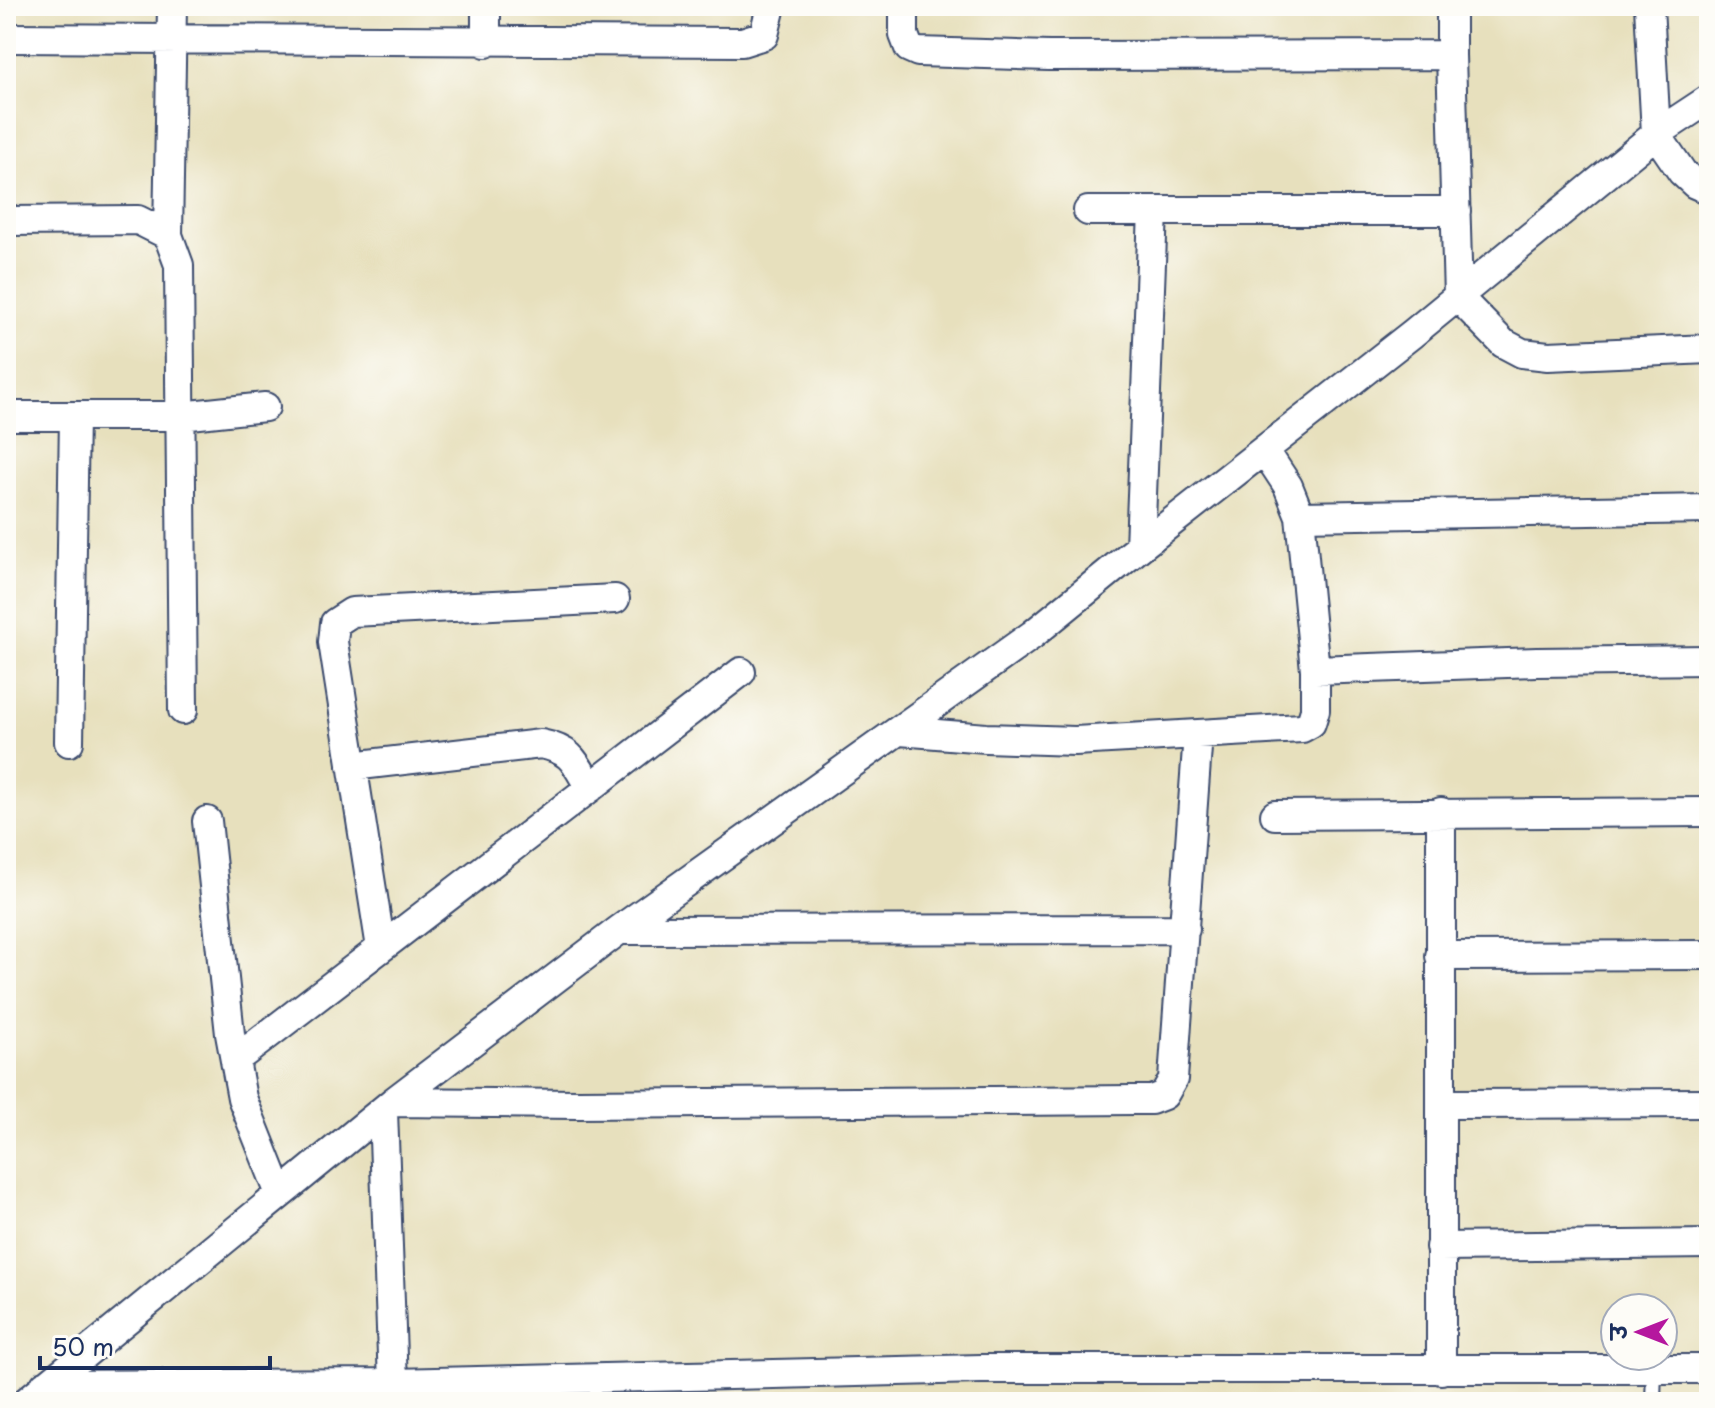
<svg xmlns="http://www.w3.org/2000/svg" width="1715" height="1408" viewBox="0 0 1715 1408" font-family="'Playpen Sans','Playpen Sans Deva',sans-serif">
	<rect width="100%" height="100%" fill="#fdfcf7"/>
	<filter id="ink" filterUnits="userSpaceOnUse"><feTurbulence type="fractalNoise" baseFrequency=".0125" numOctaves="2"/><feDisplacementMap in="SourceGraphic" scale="16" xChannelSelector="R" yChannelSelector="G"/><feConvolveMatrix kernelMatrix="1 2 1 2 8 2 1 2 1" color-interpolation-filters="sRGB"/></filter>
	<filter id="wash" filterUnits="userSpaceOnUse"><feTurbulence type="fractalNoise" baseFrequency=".006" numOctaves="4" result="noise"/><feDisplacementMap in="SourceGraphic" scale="32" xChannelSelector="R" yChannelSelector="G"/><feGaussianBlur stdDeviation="1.8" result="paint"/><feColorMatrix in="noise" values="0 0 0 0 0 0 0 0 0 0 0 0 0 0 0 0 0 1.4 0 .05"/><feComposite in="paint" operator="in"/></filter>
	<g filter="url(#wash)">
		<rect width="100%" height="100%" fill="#e7e0bd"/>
	</g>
	<g filter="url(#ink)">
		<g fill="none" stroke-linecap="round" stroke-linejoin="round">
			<!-- service casing -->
			<g stroke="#3a4a6c" stroke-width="18">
				<path id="service" d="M1653,1402L1654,1369"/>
			</g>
			<!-- minor casing -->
			<g stroke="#3a4a6c" stroke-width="32">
				<path id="minor" d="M486,6V43
					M904,6V35L909,48L918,52L1049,56L1451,55V6
					M1649,6L1656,134L1682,172L1695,184L1709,190
					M6,38L742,42L764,35L771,6
					M1451,55L1458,297L1503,343L1522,353L1548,356L1709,349
					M1088,211H1456
					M6,221L138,220L168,235L179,265L183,710
					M168,235L172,6
					M6,416H181L265,407
					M1265,451L1288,486L1300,516L1315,670
					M1300,516L1709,509
					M1140,547L1153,211
					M900,731L986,738L1075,741L1302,728L1311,723L1315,710V670L1537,662L1709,660
					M69,742L74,416
					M352,766L541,744C572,750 575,762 590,788
					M1441,812V1370
					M1275,815L1709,812
					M207,821L230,1034L242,1098L280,1194
					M619,930L1185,929
					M381,948L333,642L335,623L352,612L615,599
					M1440,956L1709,955
					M235,1060L741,672
					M393,1102L578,1104L1135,1100H1151L1164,1095L1173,1079L1198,734
					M1443,1104L1709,1103
					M383,1111L393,1383
					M1440,1247L1709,1244
					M46,1389L45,1385L393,1383L981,1369H1709
					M26,1402L393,1102L619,930L1032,635L1140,547L1412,334L1656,134L1709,99"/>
			</g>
			<!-- service -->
			<use href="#service" stroke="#fff" stroke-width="14"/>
			<!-- minor -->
			<use href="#minor" stroke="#fff" stroke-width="28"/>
		</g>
	</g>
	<!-- margin -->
	<rect width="1715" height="1408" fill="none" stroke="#fdfcf7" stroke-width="32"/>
	<!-- north arrow -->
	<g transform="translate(1639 1332) rotate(270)"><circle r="38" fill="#fdfcf7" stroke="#a3aaba" stroke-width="2"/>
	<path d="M0-6L14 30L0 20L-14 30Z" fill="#b5179e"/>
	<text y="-12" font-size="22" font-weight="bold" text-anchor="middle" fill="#1b2f5e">उ</text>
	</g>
	<!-- scale -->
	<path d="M40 1356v12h230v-12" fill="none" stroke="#1b2f5e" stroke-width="4"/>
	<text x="52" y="1356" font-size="24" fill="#1b2f5e" stroke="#fdfcf7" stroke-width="6" paint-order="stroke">50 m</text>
</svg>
